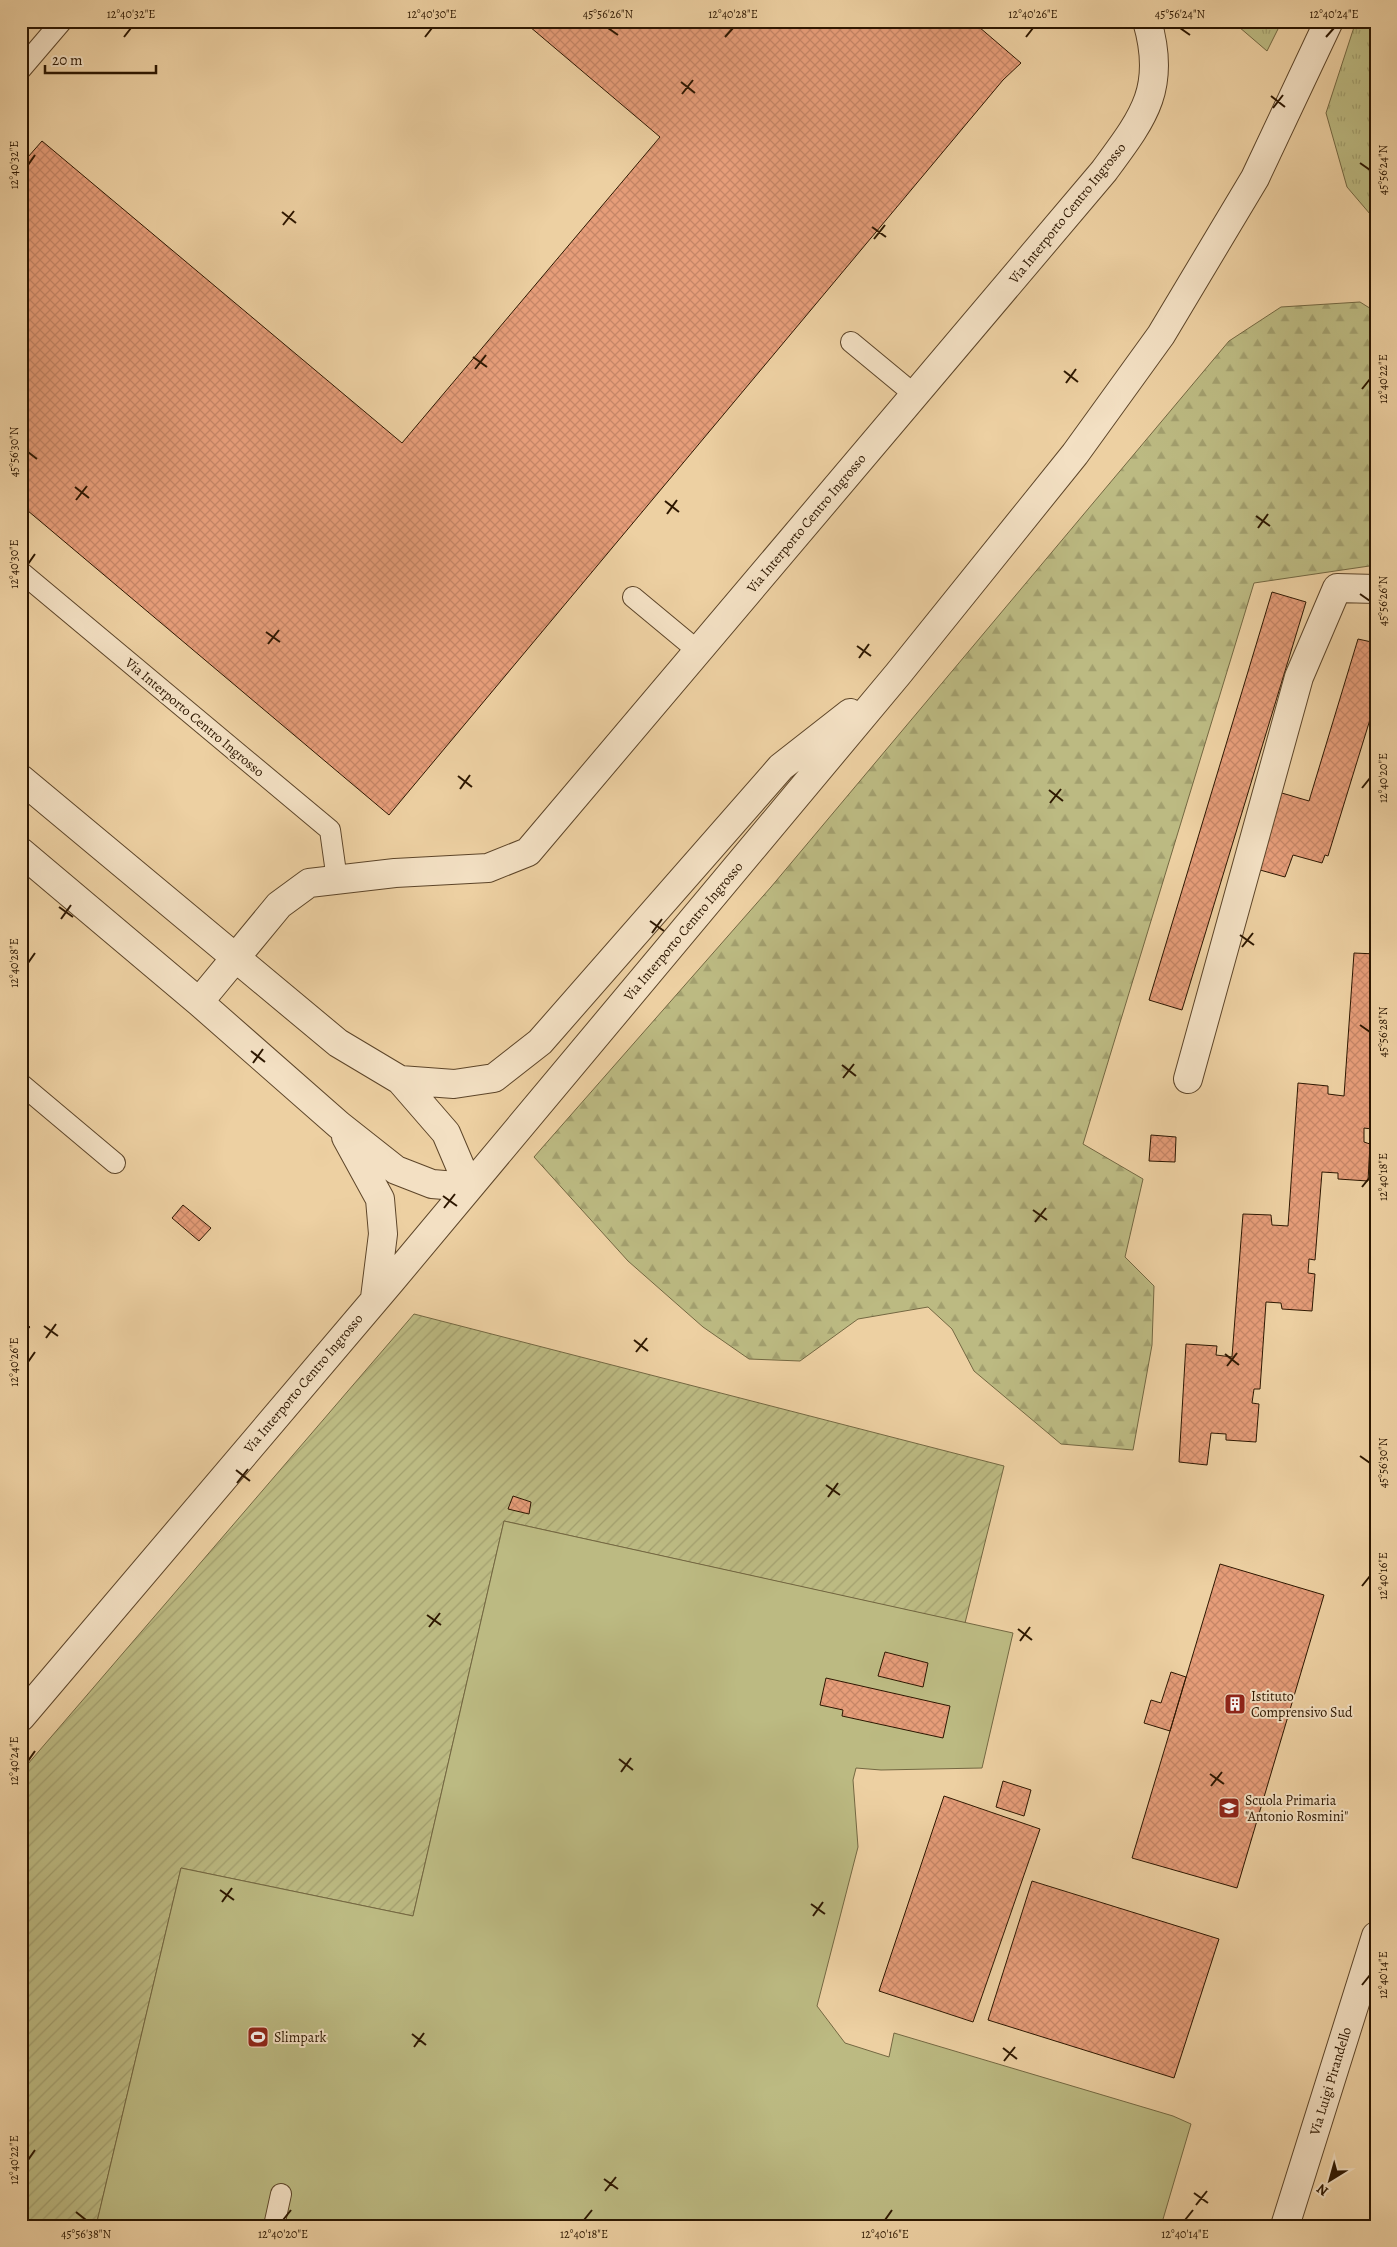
<svg xmlns="http://www.w3.org/2000/svg" width="1397" height="2247" viewBox="0 0 1397 2247" font-family="Alegreya,serif">
	<defs>
		<pattern id="grass-tufts" width="24" height="20" patternUnits="userSpaceOnUse" patternTransform="scale(1.25)"><rect width="24" height="20" fill="#bcba82"/><path d="M3 7l-1-3M5 7V3M7 7l1-3M15 17l-1-3M17 17v-4M19 17l1-3" fill="none" stroke="#a29f6e"/></pattern>
		<pattern id="forest-firs" width="22" height="20" patternUnits="userSpaceOnUse" patternTransform="scale(1.25)"><rect width="22" height="20" fill="#bcba82"/><path d="M5 1l3.5 6h-7zM16 11l3.5 6h-7z" fill="#a29f6e"/></pattern>
		<pattern id="garden-furrows" width="10" height="10" patternUnits="userSpaceOnUse" patternTransform="scale(1.25)"><rect width="10" height="10" fill="#bcba82"/><path d="M-1 1l2-2M0 10L10 0M9 11l2-2" fill="none" stroke="#a29f6e"/></pattern>
		<pattern id="building-cross-hatch" width="8" height="8" patternUnits="userSpaceOnUse" patternTransform="scale(1.25)"><rect width="8" height="8" fill="#e69d79"/><path d="M0 0l8 8M0 8l8-8" fill="none" stroke="#c68667"/></pattern>
	</defs>
	<rect width="100%" height="100%" fill="#edd0a2"/>
	<filter id="stains"><feTurbulence type="fractalNoise" baseFrequency=".004" numOctaves="4"/><feColorMatrix values="0 0 0 0 .2 0 0 0 0 .09 0 0 0 0 .02 0 0 0 .5 -.17"/></filter>
	<radialGradient id="worn" r=".72"><stop offset=".6" stop-color="#630" stop-opacity="0"/><stop offset="1" stop-color="#630" stop-opacity=".3"/></radialGradient>
	<!-- grass -->
	<path fill="url(#grass-tufts)" stroke="#746842" d="M1232,21H1282L1267,51Z
		M1356,21H1376V221L1347,187L1326,113Z"/>
	<!-- forest -->
	<path fill="url(#forest-firs)" stroke="#746842" d="M1360,302L1376,312V565L1254,583L1083,1144L1143,1179L1125,1257L1154,1286L1152,1345L1133,1450L1061,1444L974,1371L952,1329L928,1307L858,1319L800,1361L749,1359L703,1327L628,1261L534,1157L771,887L1229,341L1281,307Z"/>
	<!-- garden -->
	<path fill="url(#garden-furrows)" stroke="#746842" d="M414,1314L1004,1466L965,1623L504,1521L413,1916L181,1868L96,2226H21V1772Z"/>
	<!-- pitch -->
	<path fill="#bcba82" stroke="#746842" d="M504,1521L1013,1633L982,1768L881,1770L856,1768L853,1780L858,1847L817,2006L845,2043L889,2057L894,2033L1173,2116L1191,2124L1161,2226H96L181,1868L413,1916Z"/>
	<!-- building -->
	<path fill="url(#building-cross-hatch)" stroke="#2d1701" d="M523,21H972L1021,63L1003,80L389,815L21,505V165L42,141L402,443L660,137Z
		M1272,592L1306,602L1182,1010L1149,1000Z
		M1358,639L1376,643V700L1328,856L1325,855L1322,863L1293,855L1285,877L1253,868L1275,791L1309,801Z
		M1354,953L1376,954V1074L1372,1129L1364,1128V1142L1370,1144L1368,1181L1338,1179V1173L1322,1172L1315,1260L1309,1259L1308,1273L1315,1274L1312,1311L1282,1309L1281,1303L1266,1302L1260,1389H1254L1252,1403L1259,1404L1256,1442L1226,1440V1434L1211,1433L1207,1465L1179,1462L1186,1344L1217,1346L1216,1355L1232,1357L1243,1214L1271,1215L1272,1225L1288,1226L1298,1083L1328,1086V1094L1344,1096Z
		M1151,1135L1176,1137L1175,1162L1149,1161Z
		M183,1205L211,1228L199,1241L172,1218Z
		M21,1319L30,1327L21,1337Z
		M513,1496L531,1502L529,1514L508,1509Z
		M1220,1564L1324,1595L1237,1888L1132,1858Z
		M885,1652L928,1663L923,1687L878,1676Z
		M1171,1672L1186,1677L1170,1731L1144,1723L1151,1700L1161,1703Z
		M826,1678L950,1706L943,1738L842,1716L843,1710L820,1705Z
		M1003,1781L1031,1790L1024,1816L996,1807Z
		M944,1796L1040,1829L973,2022L879,1991Z
		M1032,1881L1219,1939L1174,2078L988,2020Z"/>
	<g fill="none" stroke-linecap="round" stroke-linejoin="round">
		<!-- lane casing -->
		<g stroke="#5d4529" stroke-width="22">
			<path id="lane" d="M21,69L62,21
				M851,342L915,395
				M21,572L330,830L337,880
				M633,597L698,651
				M21,1084L115,1163
				M274,2226L281,2194"/>
		</g>
		<!-- street casing -->
		<g stroke="#5d4529" stroke-width="30">
			<path id="street" d="M21,779L338,1043L400,1080L454,1084L494,1078L540,1042L781,767L850,713
				M21,852L199,1002L339,1125L396,1170L432,1184L469,1187
				M199,1002L279,905L309,883L395,873L488,868L528,852L1104,171C1143,118 1167,89 1147,21
				M1188,1079L1299,677L1337,588L1376,589
				M400,1080L446,1133L469,1187
				M346,1137L380,1199L383,1234L375,1298
				M21,1717L391,1281L898,674L1075,454L1161,335L1255,178L1329,21
				M1285,2226L1376,1936"/>
		</g>
		<!-- lane -->
		<use href="#lane" stroke="#f3e0c3" stroke-width="20"/>
		<!-- street -->
		<use href="#street" stroke="#f3e0c3" stroke-width="28"/>
	</g>
	<!-- ticks -->
	<path fill="none" stroke="#2d1701" stroke-width="2" d="M608,28L618,35M1180,28L1190,35M124,37L131,28M425,37L432,28M725,37L733,28M1026,37L1033,28M1326,37L1334,28M681,82L695,93M682,94L693,80M1271,96L1285,107M1273,108L1283,95M1360,163L1370,170M28,165L35,155M282,212L296,223M283,225L294,211M872,227L886,237M874,239L885,225M473,357L487,367M475,369L486,355M1064,371L1078,382M1066,383L1076,369M1362,389L1370,379M28,452L37,459M75,487L89,498M76,500L87,486M665,501L679,512M667,514L677,500M1256,516L1270,526M1258,528L1268,514M28,564L35,554M1360,594L1370,601M266,632L280,642M268,644L279,630M857,646L871,656M859,658L869,644M458,776L472,787M1362,788L1370,778M460,789L470,775M1049,790L1063,801M1050,803L1061,789M59,907L73,917M61,919L71,905M650,921L664,931M652,933L662,919M1240,935L1254,945M1242,947L1253,933M28,963L35,953M1360,1025L1370,1032M251,1051L265,1062M253,1063L263,1049M842,1065L856,1076M843,1078L854,1064M1362,1187L1370,1177M443,1196L457,1206M444,1208L455,1194M1033,1210L1047,1220M1035,1222L1046,1208M44,1326L58,1336M46,1338L56,1324M634,1340L648,1351M636,1352L647,1338M1225,1354L1239,1365M28,1362L35,1352M1227,1366L1237,1353M1360,1456L1370,1463M236,1470L250,1481M237,1483L248,1469M826,1485L840,1495M828,1497L838,1483M1362,1586L1370,1576M427,1615L441,1625M429,1627L440,1613M1018,1629L1032,1640M1020,1641L1030,1627M619,1759L633,1770M28,1761L35,1751M621,1772L631,1758M1210,1774L1224,1784M1211,1786L1222,1772M220,1890L234,1900M222,1902L232,1888M811,1904L825,1914M813,1916L823,1902M1362,1985L1370,1975M412,2034L426,2045M414,2047L424,2033M1003,2048L1017,2059M1004,2061L1015,2047M28,2160L35,2150M604,2179L618,2189M605,2191L616,2177M1194,2193L1208,2203M1196,2205L1207,2191M76,2212L86,2220M283,2220L291,2210M584,2220L592,2210M885,2220L892,2210M1185,2220L1193,2210"/>
	<!-- icons -->
	<defs>
		<g id="building-square" transform="scale(1.125)"><rect x="-9" y="-9" width="18" height="18" rx="4" fill="#8f2418" stroke="#f3e0c3"/><path d="M-4-6H4V6H1V3H-1V6H-4ZM-2.5-4.3h1.7v1.8h-1.7ZM.8-4.3h1.7v1.8H.8ZM-2.5-1h1.7V.8h-1.7ZM.8-1h1.7V.8H.8Z" fill="#fff"/></g>
		<g id="school-square" transform="scale(1.125)"><rect x="-9" y="-9" width="18" height="18" rx="4" fill="#8f2418" stroke="#f3e0c3"/><path d="M0-5L7-2L0 1L-7-2ZM-4 1L0 2.5L4 1V4Q0 6-4 4Z" fill="#fff"/></g>
		<g id="stadium-square" transform="scale(1.125)"><rect x="-9" y="-9" width="18" height="18" rx="4" fill="#8f2418" stroke="#f3e0c3"/><path d="M0-5a6.5 5 0 1 0 0 10a6.5 5 0 1 0 0-10ZM-3.5-1.8h7v3.6h-7Z" fill="#fff"/></g>
	</defs>
	<g fill-rule="evenodd">
		<use href="#building-square" x="1235" y="1704"/>
		<use href="#school-square" x="1229" y="1808"/>
		<use href="#stadium-square" x="258" y="2037"/>
	</g>
	<g text-anchor="middle" stroke-width="4" stroke-linejoin="round" paint-order="stroke">
		<!-- street labels -->
		<g font-size="14" fill="#2d1701" stroke="#f3e0c3">
			<text transform="translate(1067 213) rotate(-51)" y="5">Via Interporto Centro Ingrosso</text>
			<text transform="translate(806 523) rotate(-50)" y="5">Via Interporto Centro Ingrosso</text>
			<text transform="translate(195 717) rotate(40)" y="5">Via Interporto Centro Ingrosso</text>
			<text transform="translate(683 931) rotate(-50)" y="5">Via Interporto Centro Ingrosso</text>
			<text transform="translate(303 1383) rotate(-50)" y="5">Via Interporto Centro Ingrosso</text>
			<text transform="translate(1330 2081) rotate(-73)" y="5">Via Luigi Pirandello</text>
		</g>
		<!-- poi labels -->
		<g font-size="14" fill="#2d1701" stroke="#f3e0c3" text-anchor="start">
			<text x="1251" y="1701">Istituto<tspan x="1251" dy="16">Comprensivo Sud</tspan></text>
			<text x="1245" y="1805">Scuola Primaria<tspan x="1245" dy="16">"Antonio Rosmini"</tspan></text>
			<text x="274" y="2042">Slimpark</text>
		</g>
	</g>
	<!-- margin -->
	<rect width="1397" height="2247" fill="none" stroke="#edd0a2" stroke-width="55"/>
	<!-- north arrow -->
	<g transform="translate(1330 2180) rotate(217)" stroke="#f3e0c3" stroke-width="4" paint-order="stroke">
	<path d="M0-4L9 19L0 12L-9 19Z" fill="#2d1701"/>
	<text y="-8" font-size="14" font-weight="bold" text-anchor="middle" fill="#2d1701">N</text>
	</g>
	<!-- scale -->
	<path d="M45 65v8h111v-8" fill="none" stroke="#2d1701" stroke-width="2.5"/>
	<text x="52" y="65" font-size="15" fill="#2d1701" stroke="#f3e0c3" stroke-width="4" paint-order="stroke">20 m</text>
	<rect x="28" y="28" width="1342" height="2192" fill="none" stroke="#2d1701" stroke-width="2"/>
	<g font-size="12" text-anchor="middle" fill="#2d1701">
		<text x="131" y="18">12°40'32"E</text>
		<text x="432" y="18">12°40'30"E</text>
		<text x="608" y="18">45°56'26"N</text>
		<text x="733" y="18">12°40'28"E</text>
		<text x="1033" y="18">12°40'26"E</text>
		<text x="1180" y="18">45°56'24"N</text>
		<text x="1334" y="18">12°40'24"E</text>
		<text transform="translate(14 165) rotate(-90)" y="4">12°40'32"E</text>
		<text transform="translate(1383 170) rotate(-90)" y="4">45°56'24"N</text>
		<text transform="translate(1383 379) rotate(-90)" y="4">12°40'22"E</text>
		<text transform="translate(14 452) rotate(-90)" y="4">45°56'30"N</text>
		<text transform="translate(14 564) rotate(-90)" y="4">12°40'30"E</text>
		<text transform="translate(1383 601) rotate(-90)" y="4">45°56'26"N</text>
		<text transform="translate(1383 778) rotate(-90)" y="4">12°40'20"E</text>
		<text transform="translate(14 963) rotate(-90)" y="4">12°40'28"E</text>
		<text transform="translate(1383 1032) rotate(-90)" y="4">45°56'28"N</text>
		<text transform="translate(1383 1177) rotate(-90)" y="4">12°40'18"E</text>
		<text transform="translate(14 1362) rotate(-90)" y="4">12°40'26"E</text>
		<text transform="translate(1383 1463) rotate(-90)" y="4">45°56'30"N</text>
		<text transform="translate(1383 1576) rotate(-90)" y="4">12°40'16"E</text>
		<text transform="translate(14 1761) rotate(-90)" y="4">12°40'24"E</text>
		<text transform="translate(1383 1975) rotate(-90)" y="4">12°40'14"E</text>
		<text transform="translate(14 2160) rotate(-90)" y="4">12°40'22"E</text>
		<text x="86" y="2238">45°56'38"N</text>
		<text x="283" y="2238">12°40'20"E</text>
		<text x="584" y="2238">12°40'18"E</text>
		<text x="885" y="2238">12°40'16"E</text>
		<text x="1185" y="2238">12°40'14"E</text>
	</g>
	<rect width="100%" height="100%" filter="url(#stains)"/>
	<rect width="100%" height="100%" fill="url(#worn)"/>
</svg>
